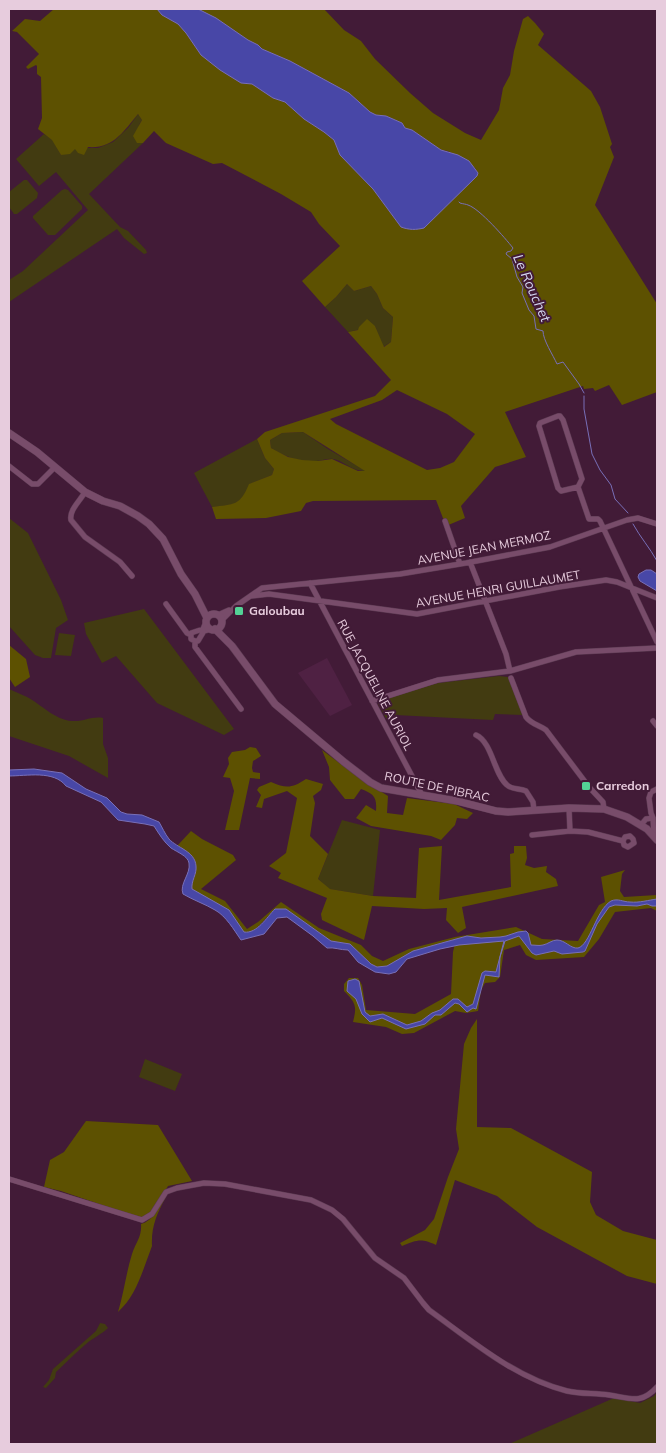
<svg xmlns="http://www.w3.org/2000/svg" width="666" height="1453" viewBox="0 0 666 1453" font-family="Mulish,sans-serif">
	<rect width="100%" height="100%" fill="#421b37"/>
	<!-- built -->
	<path fill="#4f2143" d="M327,658L352,705L330,716L298,673Z"/>
	<!-- green -->
	<path fill="#423b11" d="M138,114L142,120L139,125L137,143H143L89,194L120,227L128,231L146,250L147,253L144,254L124,238L117,229L9,302V280L23,271L88,210L56,172L39,186L16,159L44,134L53,140L61,155L75,148H98L113,142L128,128Z
		M24,180H27L38,193L37,198L17,214H14L9,207V192Z
		M65,189L68,190L82,206V209L55,235H48L33,218V216L62,190Z
		M347,284L354,291L371,286L377,294L383,308L393,317L391,342L383,347L375,326L348,332L325,307L336,297Z
		M303,432L328,449L366,471C350,471 345,461 333,459C328,458 322,461 317,461C299,462 286,457 271,448L270,440L282,433Z
		M257,439L265,458L274,469L272,475L250,484C240,506 234,505 212,507L194,473Z
		M9,518L28,533L61,600L68,620L56,628L51,658H43L35,655L9,626Z
		M144,609L234,729L224,735L157,703L116,656L102,663L86,634L84,623Z
		M59,633L75,635L71,656L55,655Z
		M499,676L508,677L524,715L495,714L493,720L395,715L387,720L378,704L379,701L438,683Z
		M9,689C15,692 21,694 27,697C42,705 55,720 72,721C84,722 91,716 103,718V744L108,758V778L69,756L9,736Z
		M342,820L380,830L373,896L329,889L318,879Z
		M145,1059L182,1074L175,1091L139,1077Z
		M100,1323L105,1324L108,1328C102,1334 93,1338 86,1344C75,1353 66,1363 56,1372L55,1378L46,1388L43,1387L49,1380L53,1369L96,1331Z
		M657,1392V1444H509L614,1398L640,1403L654,1396Z"/>
	<!-- forest -->
	<path fill="#5d5101" fill-rule="evenodd" d="M54,9H157L162,15L178,24L186,33L201,55L241,83L252,84L273,98L285,102L304,119L324,132L334,140L340,155L373,189L401,227L477,176L478,173L475,168L448,151L441,150L412,130L405,128L402,123L386,116L376,115L370,112L349,93L290,61L262,49L258,45L248,40L198,9H324L344,30L361,41L375,59L410,93L433,113L465,133L481,140L499,110L503,88L510,75L514,51L523,19L528,16L535,23L544,34L538,45L591,91L600,107L612,144L610,147L614,157L595,205L657,304V392L622,405L609,385L595,391L593,388L584,389L583,386L505,412L526,457L495,467L461,506L465,518L446,526L436,500L313,501L306,503L301,511L266,518L216,519L212,507C234,504 240,506 249,484L272,475L274,469L265,458L257,439L265,432L375,396L391,380L348,332L358,330L359,327L367,319L375,326L384,347L391,342L393,317L383,308L377,294L371,286L354,291L347,284L336,297L325,307L302,281L340,246L319,224L311,212L281,194L222,163L213,164L166,143L154,131L143,143H137L133,136L142,120L138,114C124,131 113,149 88,147L84,155L78,153L75,149L70,154L61,155L52,140L38,129L42,118L41,77L37,74V66L36,65L28,69L26,67L39,54L17,32L12,31L25,19L40,21ZM397,390L447,414L475,434L454,462L440,468L427,470L336,424L330,419L382,400ZM303,432L365,471H358L332,459L318,461L302,460L288,457L271,448L270,440L282,433Z
		M9,645L26,659L30,677L15,687L9,678Z
		M250,747L256,748L261,756L253,761L252,768L253,772L260,773V779L250,778L239,830H225L234,791L230,778L223,777L229,764L228,758L232,752L245,750Z
		M322,750L361,779L388,796L387,813L403,815L407,798L454,804L473,813L467,819L457,818L455,825L441,840L431,836L371,826L356,818L366,805L376,811C377,797 374,794 361,789L354,799H345L330,780L329,767Z
		M306,779L323,784L321,790L313,796L315,803L310,836L328,854L318,879L330,889L373,896L416,898L419,848L442,846L439,900L511,887L510,854L514,853V846H526L527,858L525,865L534,868L547,866L546,872L556,879L558,886L462,907L466,928L458,933L446,920L447,908L424,909L372,906L364,940L322,920L321,914L327,898L278,878L281,873L269,866L286,853L297,798L287,791L264,799L262,808L256,807L261,795L257,790L259,787L271,782C287,789 292,788 306,779Z
		M191,831L202,839L233,855L236,860L201,889L225,901L247,929L258,922L281,902L319,928L361,945L372,956L383,961L409,949L455,937L516,927L542,939L578,941L599,905L605,902L601,877L625,870L622,874L620,891L624,897L657,895V911L651,908L615,912L599,939L584,957L536,960L526,955L520,945L504,950L500,977L495,982L485,983L481,990L478,1011L466,1013L455,1011L414,1033L402,1034L386,1027L353,1022C357,1006 356,1003 344,991V984L349,978H358L362,985L366,1010L415,1014L451,994L453,952L456,939L433,946L387,966L377,967L371,964L350,944L331,941L286,909H275L255,930L249,933H242L225,910L192,891L189,885L193,865L177,846Z
		M477,1019V1127L511,1128L592,1172L590,1202L596,1215L623,1231L657,1240V1284L627,1276L537,1227L497,1196L455,1180L436,1245C421,1238 417,1240 402,1246L400,1243L425,1230L434,1219L448,1177L459,1149L456,1129L464,1044L471,1028Z
		M86,1121L158,1125L192,1181L168,1186C161,1198 155,1213 140,1218L61,1191L44,1187L50,1160L64,1152Z
		M164,1196L166,1197C157,1213 151,1227 152,1246C143,1269 137,1295 118,1312C124,1293 126,1273 132,1254C136,1242 142,1237 141,1224C153,1221 158,1207 164,1196Z"/>
	<!-- water -->
	<path fill="#4847a7" stroke="#786fb7" d="M157,9H198L216,18L248,40L258,45L262,49L290,61L349,93L370,112L376,115L386,116L402,123L405,128L412,130L441,150L458,155L469,161L478,173L477,176L424,228C416,230 409,230 401,227L373,189L340,155L334,140L324,132L304,119L285,102L273,98L252,84L241,83L220,70L201,55L186,33L178,24L162,15Z
		M646,570H651L657,574V591L640,581L638,577L639,574Z
		M34,769L62,773L86,789L107,798L121,812L127,814L142,815L159,822C162,827 165,834 169,839C177,848 195,851 196,866C197,874 191,881 192,889L229,910L244,932C257,934 267,917 275,909H286L331,941L350,944L371,964L377,967L387,966L413,951L467,936L481,938L500,937L506,936L518,932L526,931L528,933L531,945C535,945 539,946 543,945C548,944 552,940 557,940C565,940 571,949 578,948C590,945 596,910 611,901C618,898 623,902 630,902C639,903 649,900 657,899V906H652L647,904L637,906L615,905L609,907L597,924L585,951L583,952L562,954L554,951L536,955L532,953L519,936L505,941L500,957L499,977L485,975L476,1009L473,1008L467,1012L459,1004L455,1003L441,1015H435L425,1024L406,1029L382,1018L370,1022L362,1014L356,999L347,991L348,981L355,979L359,981L365,1012L370,1016L383,1014L407,1025L421,1021L432,1013L440,1010L453,999H458L467,1007L473,1004L482,973L485,971L496,972L504,941L459,945L440,949L407,959L396,972L389,974L375,972L363,965L358,962L348,950C340,950 334,947 327,948L313,936L287,917L277,918L264,934L241,940C234,930 226,916 215,910C205,904 193,900 183,894C179,884 191,874 189,863C188,856 177,852 171,848C164,842 159,834 154,826L145,824L118,820L101,802L66,786C54,770 26,776 9,776V770Z"/>
	<g fill="none" stroke-linecap="round" stroke-linejoin="round">
		<!-- stream -->
		<path stroke="#786fb7" stroke-width="1" d="M459,202L460,203C463,204 466,204 468,205C480,209 505,238 513,248L511,251L507,252L506,254L512,259L517,277L523,287L522,293L529,310L534,316L536,329L543,331C543,340 553,355 557,364L563,362L579,384L584,393
			M584,396V409L592,454L600,470L611,485L615,499L628,513
			M633,524C640,537 650,548 657,561"/>
		<!-- street casing -->
		<g stroke="#5d3b53" stroke-width="6">
			<path id="street" d="M558,416H560L563,420L582,479L578,487L561,491L558,488L539,426L540,423Z
				M9,466L32,484H38L55,467
				M578,487L589,519H598L600,521L657,642
				M85,492C80,501 69,510 71,520L85,537L120,562L132,576
				M445,521L460,564
				M470,562L506,654L510,671
				M310,583L422,795
				M251,596L269,594L417,614L559,587L606,580L617,582L657,598
				M166,604L187,633L191,635
				M218,615L229,610
				M222,620L236,606L262,588L400,574L466,563L550,547L627,520L638,518L657,524
				M206,622L203,629L191,633V639L195,641H198L204,631L211,629
				M195,641V647L241,709
				M511,678L526,717C531,724 539,725 546,730L589,787L603,802L604,809
				M372,701L438,680L510,671L576,652L657,648
				M653,721L657,726
				M476,735C492,742 494,774 507,785C512,790 520,788 526,791L533,802L534,810
				M641,825L646,819L653,818
				M570,831L588,832L623,841L624,845L628,847L634,843L633,839L630,836L625,837L623,841
				M532,835L570,831L569,808
				M654,837L653,818L651,813L649,798L651,792L657,789
				M9,1179L142,1220L152,1214L166,1192L177,1188L204,1183L225,1184L311,1200L332,1210L343,1219L375,1258L404,1278L423,1303L429,1310C472,1341 515,1378 567,1391C580,1394 595,1393 609,1395C630,1398 641,1405 657,1387"/>
		</g>
		<!-- secondary casing -->
		<g stroke="#5d3b53" stroke-width="8">
			<path id="secondary" d="M9,433L37,452L85,492L103,501L120,506L138,516L149,524L163,539L181,574L195,594L207,618
				M206 622a8 8 0 1 1 16 0a8 8 0 1 1-16 0Z
				M215,629L232,646L275,704L344,762L370,782L381,788L457,801L496,811L508,812L569,808L604,809L627,817L647,829L657,840"/>
		</g>
		<!-- street -->
		<use href="#street" stroke="#784c6a" stroke-width="5"/>
		<!-- secondary -->
		<use href="#secondary" stroke="#784c6a" stroke-width="7"/>
	</g>
	<!-- markers -->
	<g fill="#53d396" stroke="#421b37" stroke-width="2">
		<rect x="234" y="606" width="10" height="10" rx="2.5"/>
		<rect x="581" y="781" width="10" height="10" rx="2.5"/>
	</g>
	<g text-anchor="middle" stroke-width="4" stroke-linejoin="round" paint-order="stroke">
		<!-- street labels -->
		<g font-size="12" fill="#e7ccdd" stroke="#421b37">
			<text transform="translate(484 548) rotate(-11)" y="4">AVENUE JEAN MERMOZ</text>
			<text transform="translate(498 589) rotate(-10)" y="4">AVENUE HENRI GUILLAUMET</text>
			<text transform="translate(375 685) rotate(62)" y="4">RUE JACQUELINE AURIOL</text>
			<text transform="translate(437 787) rotate(12)" y="4">ROUTE DE PIBRAC</text>
		</g>
		<!-- poi labels -->
		<g font-size="12" font-weight="bold" fill="#e7ccdd" stroke="#421b37" text-anchor="start">
			<text x="249" y="615">Galoubau</text>
			<text x="596" y="790">Carredon</text>
		</g>
		<!-- water labels -->
		<g font-size="14" font-style="italic" fill="#d5d8f2" stroke="#421b37">
			<text transform="translate(532 288) rotate(66)" y="5">Le Rouchet</text>
		</g>
	</g>
	<!-- border -->
	<rect width="666" height="1453" fill="none" stroke="#e7ccdd" stroke-width="20"/>
</svg>
